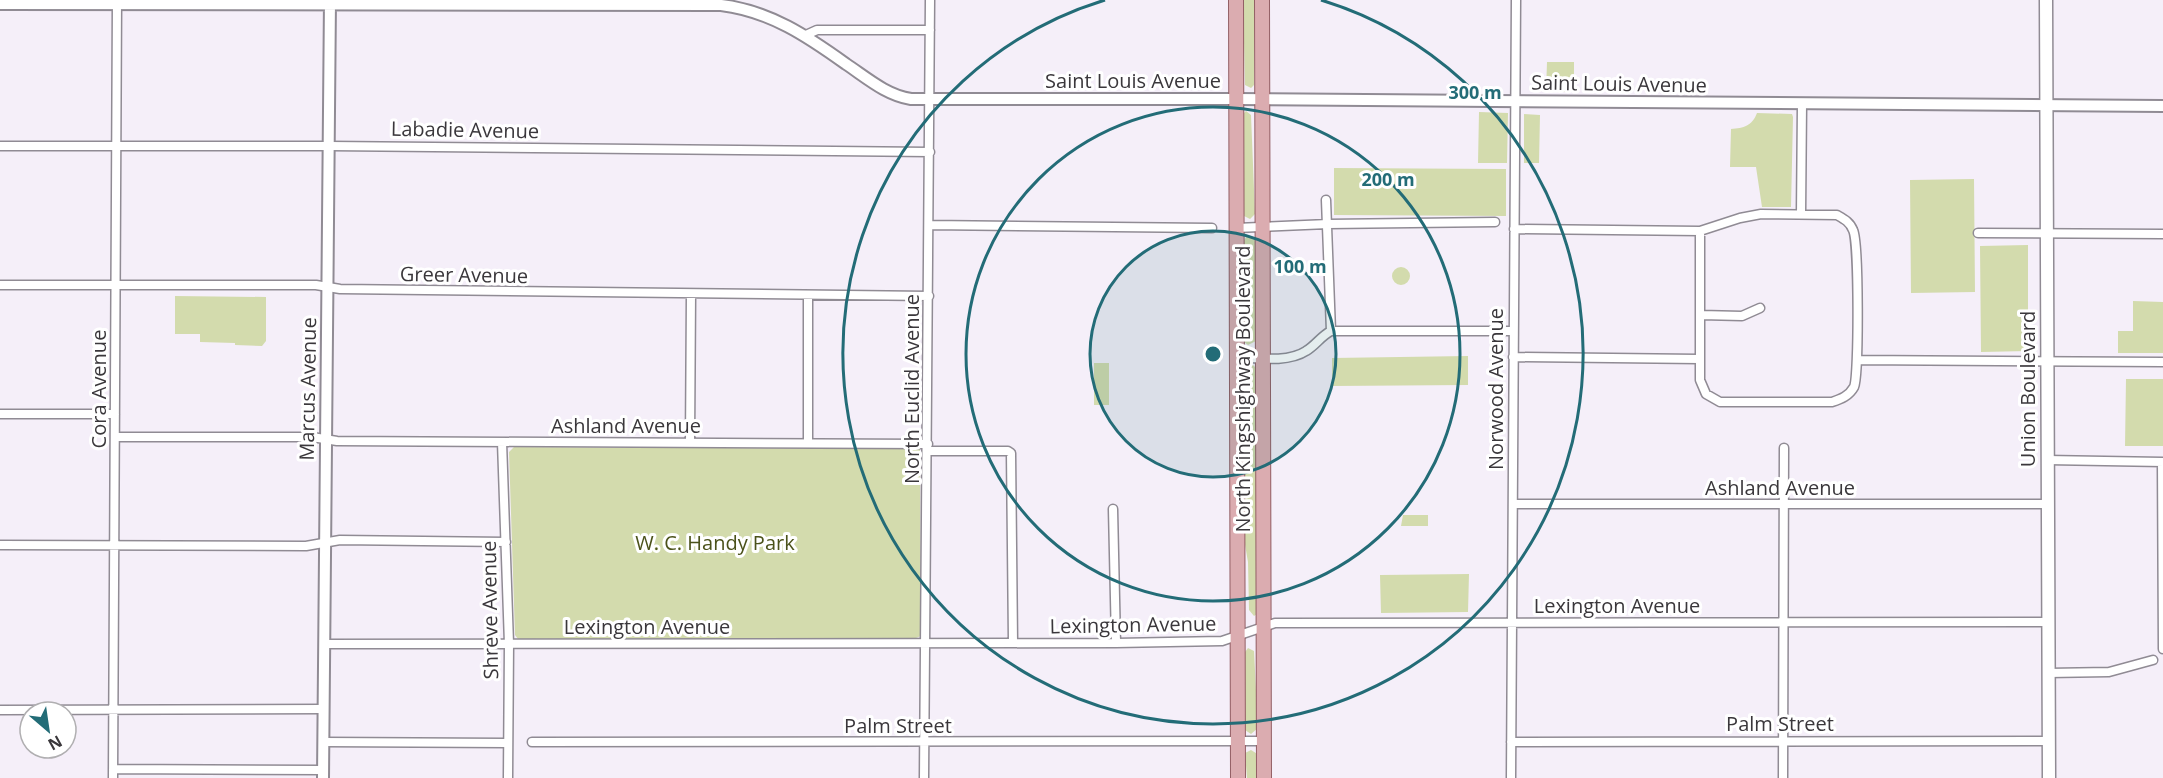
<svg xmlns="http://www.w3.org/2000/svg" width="2163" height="778" viewBox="0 0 2163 778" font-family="'Open Sans',sans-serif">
	<rect width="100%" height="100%" fill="#f5eff9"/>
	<!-- green -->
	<path fill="#d3dbad" d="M1243,0H1255L1254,85L1251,88L1245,85Z
		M1547,62H1574V92H1546Z
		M1246,111L1251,115L1255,214L1250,219L1242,215V115Z
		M1479,112L1508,113L1507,163H1478Z
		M1757,113L1792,114L1793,117L1791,207H1762L1756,167H1730L1731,129C1744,128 1752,126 1757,113Z
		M1524,114L1540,115L1539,163H1524Z
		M1334,168L1506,169V216L1334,215Z
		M1974,179L1975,292L1911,293L1910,180Z
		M1247,236L1254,238L1255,241L1256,341L1248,345L1243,341L1242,243Z
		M2028,245V351L1981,352L1980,246Z
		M1392 276a9 9 0 1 1 18 0a9 9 0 1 1-18 0Z
		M175,296L266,297V341L262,346L235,345V343L200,342V334H175Z
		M2133,301L2163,302V353H2118V331H2133Z
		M1468,356V385L1332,386V358Z
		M1094,363H1109V405H1094Z
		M1246,365H1253L1257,369V614L1254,616L1249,610L1248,562L1244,539L1243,372Z
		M2126,379H2163V446H2125Z
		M514,447L920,449L921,636L916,638L518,639L515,635L509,452Z
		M1403,515H1428V526H1401Z
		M1469,574L1468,612L1381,613L1380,575Z
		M1248,648L1254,651L1258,728L1251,734L1245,730V652Z
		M1251,750L1259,755V778H1247L1245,753Z"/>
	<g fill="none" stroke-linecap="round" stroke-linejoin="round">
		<!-- minor casing -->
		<g stroke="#908b94" stroke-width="11">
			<path id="minor" d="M806,35L817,30H930
				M0,146H330L930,152
				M1326,200L1331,331
				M1801,214L1802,104
				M929,225L1212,228
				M1236,228L1328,224L1495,222
				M1514,229L1700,231L1740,218L1761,214L1837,215C1844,219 1850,222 1853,230C1859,242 1859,376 1854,387C1849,396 1841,399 1832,402H1720L1706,394L1700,380V231
				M1978,233L2163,234
				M0,285H316L340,289L929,296
				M1701,315L1742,316L1760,308
				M1236,357C1257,358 1288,363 1306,351C1316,345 1321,336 1331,331H1513
				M1513,357L1699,359
				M1857,360L2163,362
				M0,414H115
				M115,437H312L337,441L928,444
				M502,442L509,644L508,778
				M690,442L691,294
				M808,443V295
				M928,451H1008L1011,453L1013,642
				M2047,460L2163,462
				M2162,462L2163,649
				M1513,504H2047
				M1113,509L1116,643
				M0,545L306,546L340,540L506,542
				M324,644L1116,643L1222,641L1275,623L2048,622
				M2048,673L2109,672L2153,660
				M0,710L324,709
				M324,742L507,743
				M532,742L1264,741
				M1511,742L2049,741
				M113,769L323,770
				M113,778L117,0
				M924,778L930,0
				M1511,778L1516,0
				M1783,778L1784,448"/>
		</g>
		<!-- tertiary casing -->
		<g stroke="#908b94" stroke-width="14">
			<path id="tertiary" d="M0,4L721,5C770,11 807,36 846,64C867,78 886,95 911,99H1235L2163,106
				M323,778L330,0"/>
		</g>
		<!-- secondary casing -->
		<g stroke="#908b94" stroke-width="15">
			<path id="secondary" d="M2046,0L2049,778"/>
		</g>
		<!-- primary casing -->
		<g stroke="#935f65" stroke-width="16">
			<path id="primary" d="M1236,0L1238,778
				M1262,0L1264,778"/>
		</g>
		<!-- minor -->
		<use href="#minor" stroke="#fff" stroke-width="8"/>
		<!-- tertiary -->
		<use href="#tertiary" stroke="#fff" stroke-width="10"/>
		<!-- secondary -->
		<use href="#secondary" stroke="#fff" stroke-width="12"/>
		<!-- primary -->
		<use href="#primary" stroke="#dbacb0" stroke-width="14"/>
	</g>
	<!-- distance rings -->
	<circle cx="1213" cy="354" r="123" fill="#236c77" fill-opacity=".12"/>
	<g fill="none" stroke="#236c77" stroke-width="3">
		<circle cx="1213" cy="354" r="123"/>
		<circle cx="1213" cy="354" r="247"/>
		<path d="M1321 0A370 370 0 1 1 1105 0"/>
	</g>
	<g text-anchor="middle" stroke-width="6" stroke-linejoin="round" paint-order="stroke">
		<!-- street labels -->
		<g font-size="20" fill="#3a373b" stroke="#fff">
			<text x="1133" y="88">Saint Louis Avenue</text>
			<text transform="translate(1619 84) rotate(1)" y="7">Saint Louis Avenue</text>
			<text transform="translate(465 130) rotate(1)" y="7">Labadie Avenue</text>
			<text transform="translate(464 275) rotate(1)" y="7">Greer Avenue</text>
			<text transform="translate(99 389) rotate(-90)" y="7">Cora Avenue</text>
			<text transform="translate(308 389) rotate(-89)" y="7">Marcus Avenue</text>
			<text transform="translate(912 389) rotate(-90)" y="7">North Euclid Avenue</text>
			<text transform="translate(1243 389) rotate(-90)" y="7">North Kingshighway Boulevard</text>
			<text transform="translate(1496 389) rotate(-90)" y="7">Norwood Avenue</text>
			<text transform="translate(2028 389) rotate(-90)" y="7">Union Boulevard</text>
			<text x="626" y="433">Ashland Avenue</text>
			<text x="1780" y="495">Ashland Avenue</text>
			<text x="1617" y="613">Lexington Avenue</text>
			<text transform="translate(490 610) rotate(-91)" y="7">Shreve Avenue</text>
			<text transform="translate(1133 625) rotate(-1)" y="7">Lexington Avenue</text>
			<text x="647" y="634">Lexington Avenue</text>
			<text x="1780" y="731">Palm Street</text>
			<text x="898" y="733">Palm Street</text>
		</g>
		<!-- park labels -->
		<g font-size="20" fill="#4b521a" stroke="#fff">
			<text x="715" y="550">W. C. Handy Park</text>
		</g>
	</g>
	<circle cx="1213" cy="354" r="9" fill="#236c77" stroke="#fff" stroke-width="3"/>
	<g font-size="18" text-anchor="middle" font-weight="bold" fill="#236c77" stroke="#fff" stroke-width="6" stroke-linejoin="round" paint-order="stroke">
		<text x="1475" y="99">300 m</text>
		<text x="1388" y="186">200 m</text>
		<text x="1300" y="273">100 m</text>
	</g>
	<!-- north arrow -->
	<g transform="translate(48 730) rotate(151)"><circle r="28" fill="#ffffff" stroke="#b0afb1" stroke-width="1.5"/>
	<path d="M0-4.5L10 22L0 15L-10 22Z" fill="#236c77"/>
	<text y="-9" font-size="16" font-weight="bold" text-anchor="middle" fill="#3a373b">N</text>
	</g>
</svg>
